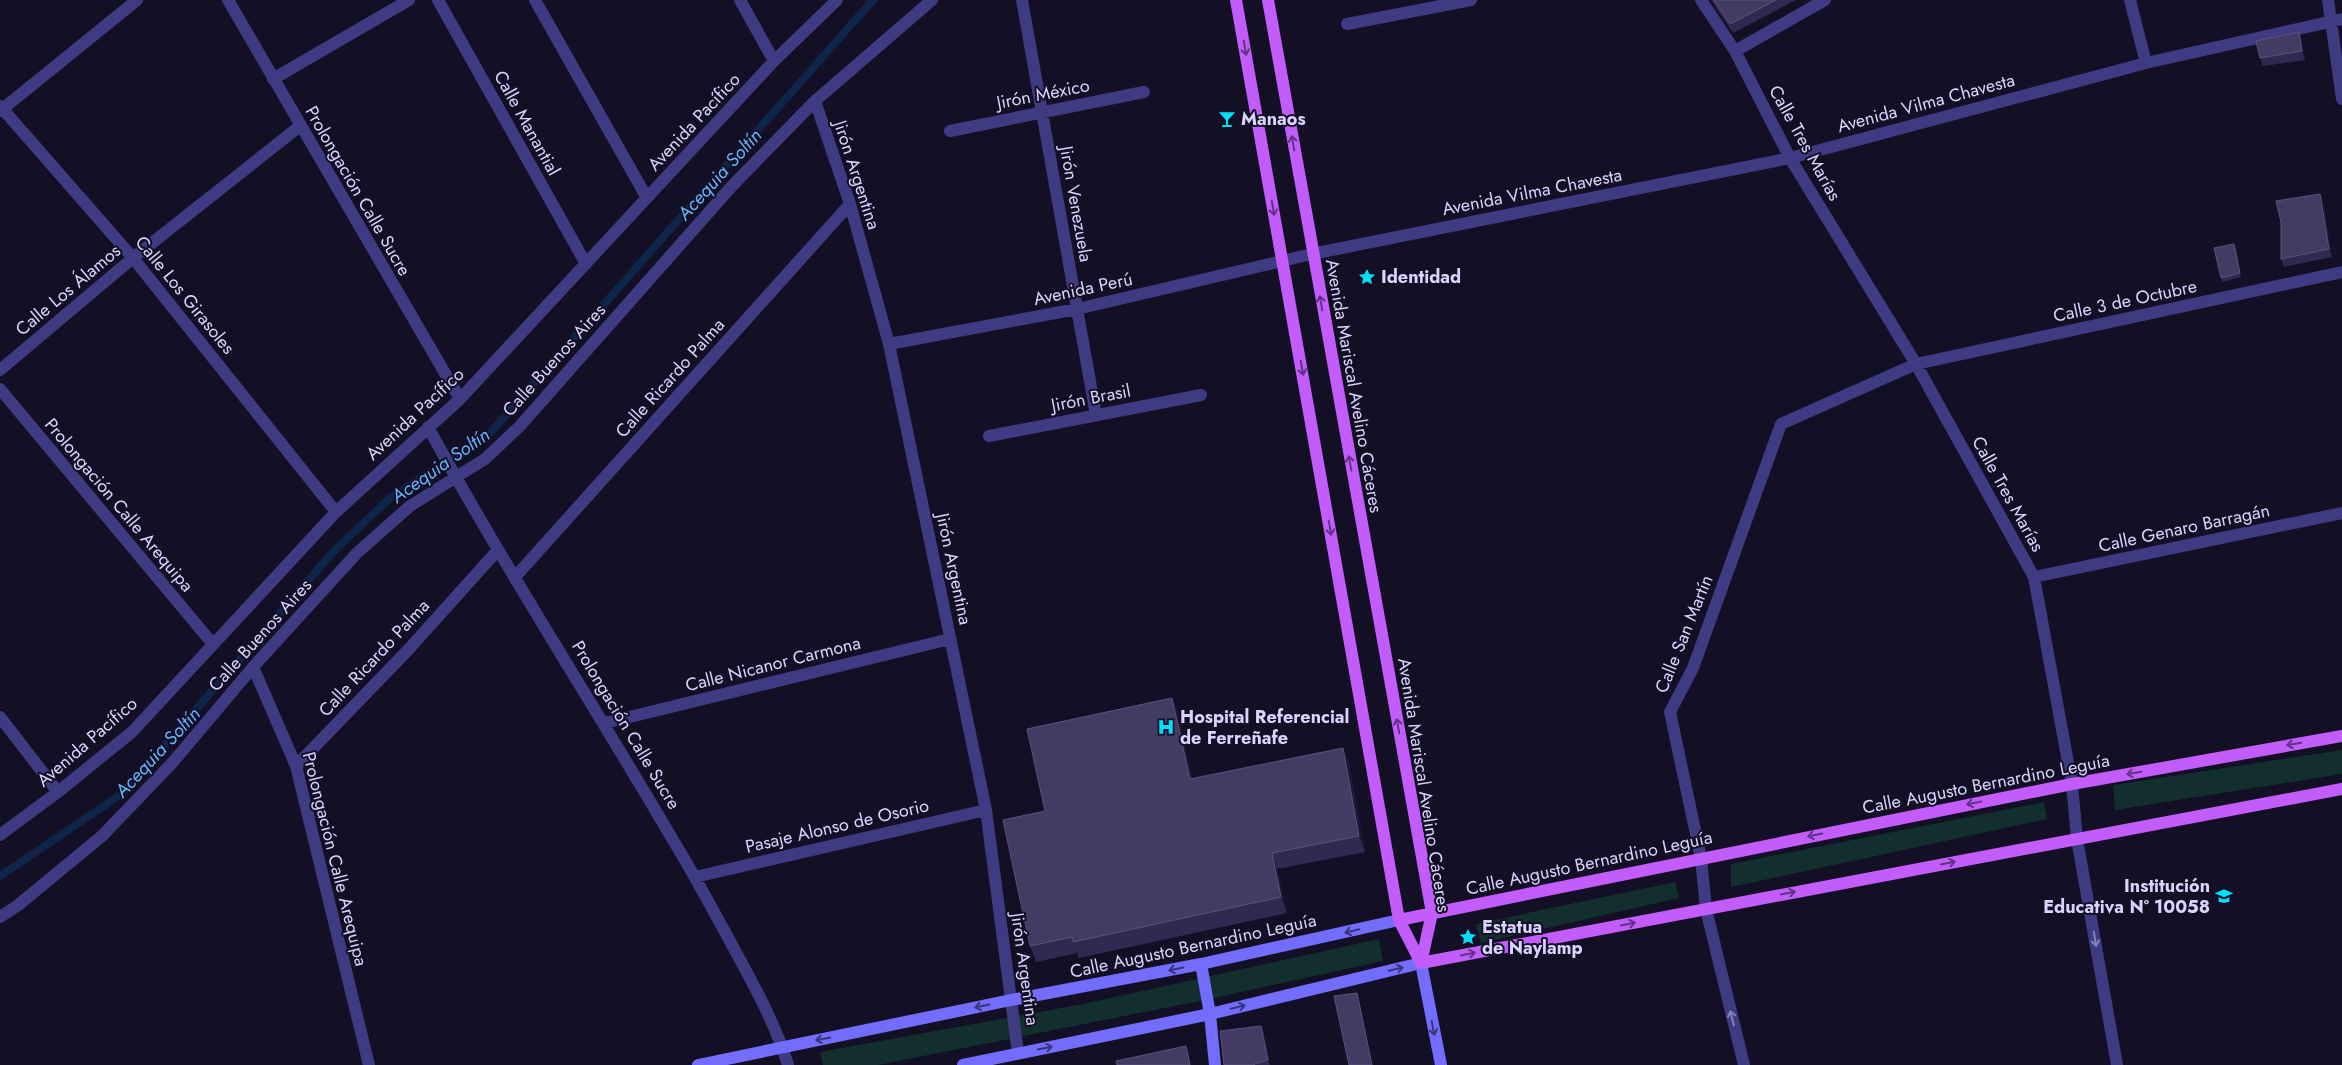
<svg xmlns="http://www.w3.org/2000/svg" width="2342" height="1065" viewBox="0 0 2342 1065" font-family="Jost,sans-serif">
	<rect width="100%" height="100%" fill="#130f25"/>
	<!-- green -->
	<path fill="#122f2e" d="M2342,750V774L2115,810L2113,785Z
		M2044,802L2047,819L1731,887V864Z
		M1675,882L1679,898L1481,943L1476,924Z
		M1379,939L1383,961L1205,1000L878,1065H823L820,1052L1083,1004Z"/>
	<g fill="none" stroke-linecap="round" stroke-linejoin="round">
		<!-- stream -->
		<path stroke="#0f2449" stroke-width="8" d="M0,876L123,793L335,550L390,498L490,433L873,0"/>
		<!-- street -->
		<path stroke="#3f3b83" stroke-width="12" d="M228,0L460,399
			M438,0L586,264
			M535,0L647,198
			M740,0L774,61
			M1022,0L1096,415
			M1701,0L1735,51L1790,158L1916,364L2034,577L2072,784L2077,839L2117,1065
			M2130,0L2146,63
			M2328,0L2342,99
			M1347,24L1471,0
			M1735,51L1825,0
			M273,79L409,0
			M815,101L850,204L889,344L986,810L1018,1053
			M0,106L133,258L336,512
			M0,111L137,0
			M950,131L1144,92
			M889,344L1077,309L1312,254L1790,158L2146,63L2342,19
			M0,370L133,258L300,126
			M0,389L212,643
			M428,427C505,568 592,702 673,840C696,878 717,917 738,956C757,991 776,1026 788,1065
			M989,436L1201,395
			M516,576L850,204
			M2034,577L2342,513
			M253,667L296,766L369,1065
			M0,717L58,792
			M605,723L950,639
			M296,766L408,650L497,551
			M0,835L58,792L132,732L336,512L460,399L774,61L837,0
			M695,877L986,810
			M0,917L17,906L102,836L173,762L253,667L357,553L410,506L485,459L519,427L732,186L815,101L932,0
			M1744,1065L1706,909L1701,858L1670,712L1693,668L1781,424L1916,364L2342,272"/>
		<!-- secondary -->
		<path stroke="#726dfc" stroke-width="12" d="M1201,964L1210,1014L1215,1065
			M698,1065L1011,1000L1201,964L1399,920
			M963,1065L1210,1014L1421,963L1441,1065"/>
		<!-- primary -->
		<path stroke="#c25dfc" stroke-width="12" d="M1236,0L1399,920L1421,963
			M1268,0L1432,913L1421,963
			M1399,920L2072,784L2342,736
			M1421,963L2342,789"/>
	</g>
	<!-- wall -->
	<path fill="#322952" d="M1711,0H1796L1733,33Z
		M2302,40L2305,60L2263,66L2260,58Z
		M2320,194L2323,202L2332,257L2284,267L2281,259Z
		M2234,244L2241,277L2223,282L2221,278Z
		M1172,698L1178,713L1192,779L1343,748L1349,764L1365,852L1277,869L1287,913L1079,958L1077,953L1036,962L1030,946L1045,811Z
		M1261,1026L1263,1031L1270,1065H1224Z"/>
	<!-- shaded-wall -->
	<path fill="#1e1738" d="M2299,32L2302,40L2305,60L2302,51Z
		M2320,194L2323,202L2332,257L2329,249Z
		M2234,244L2236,248L2241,277L2240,273Z
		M1172,698L1178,713L1195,795L1190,779Z
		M1343,748L1349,764L1365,852L1359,836Z
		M1272,853L1277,869L1287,913L1281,897Z
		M1357,993L1359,1000L1373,1065H1372Z
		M1261,1026L1263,1031L1270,1065L1268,1060Z
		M1186,1046L1188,1053L1191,1065H1190Z"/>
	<!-- building -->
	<path fill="#443b64" stroke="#5b537c" d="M1714,0H1776L1730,24Z
		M2299,32L2302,51L2260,58L2256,41Z
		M2320,194L2329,249L2281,259V222L2276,201Z
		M2234,244L2240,273L2221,278L2214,248Z
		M1172,698L1190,779L1343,748L1359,836L1272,853L1281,897L1073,942L1072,937L1030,946L1003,820L1045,811L1027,729Z
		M1357,993L1372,1065H1349L1334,996Z
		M1261,1026L1268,1060L1254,1064L1255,1065H1224L1220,1031Z
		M1186,1046L1190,1065H1117L1116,1061Z"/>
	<!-- one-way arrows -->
	<defs><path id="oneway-shaft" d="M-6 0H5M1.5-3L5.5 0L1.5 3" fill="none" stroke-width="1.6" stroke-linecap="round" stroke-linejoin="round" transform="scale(1.25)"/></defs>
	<g stroke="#623286">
		<use href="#oneway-shaft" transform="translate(1245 48) rotate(80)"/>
		<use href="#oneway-shaft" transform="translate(1293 143) rotate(-100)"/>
		<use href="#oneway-shaft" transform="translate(1273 208) rotate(80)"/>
		<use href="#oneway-shaft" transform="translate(1321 303) rotate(-100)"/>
		<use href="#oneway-shaft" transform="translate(1302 368) rotate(80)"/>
		<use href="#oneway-shaft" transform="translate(1350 463) rotate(-100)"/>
		<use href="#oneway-shaft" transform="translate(1330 528) rotate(80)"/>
		<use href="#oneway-shaft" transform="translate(1398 726) rotate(-100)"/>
		<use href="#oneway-shaft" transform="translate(2294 744) rotate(170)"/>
		<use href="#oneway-shaft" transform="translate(2134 773) rotate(170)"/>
		<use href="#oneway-shaft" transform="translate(1974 803) rotate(169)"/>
		<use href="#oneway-shaft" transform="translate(1815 835) rotate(169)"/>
		<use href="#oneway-shaft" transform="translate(1948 863) rotate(-11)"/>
		<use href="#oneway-shaft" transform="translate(1788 893) rotate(-11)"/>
		<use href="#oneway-shaft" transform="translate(1628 924) rotate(-11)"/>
		<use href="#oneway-shaft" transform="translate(1468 954) rotate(-11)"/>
	</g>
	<g stroke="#39357b">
		<use href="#oneway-shaft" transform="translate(1352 931) rotate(167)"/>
		<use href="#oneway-shaft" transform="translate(1176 969) rotate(169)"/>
		<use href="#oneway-shaft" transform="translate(1396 969) rotate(-14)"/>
		<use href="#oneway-shaft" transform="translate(982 1006) rotate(168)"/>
		<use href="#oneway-shaft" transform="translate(1238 1007) rotate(-14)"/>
		<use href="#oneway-shaft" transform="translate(1433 1028) rotate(79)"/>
		<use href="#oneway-shaft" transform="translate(823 1039) rotate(168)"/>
		<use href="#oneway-shaft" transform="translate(1045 1048) rotate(-12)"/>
	</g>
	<g stroke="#8480ba">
		<use href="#oneway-shaft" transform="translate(2095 939) rotate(80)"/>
		<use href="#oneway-shaft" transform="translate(1732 1018) rotate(-104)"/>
	</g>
	<!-- icons -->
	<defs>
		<g id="bar-bare" transform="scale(1.35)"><path d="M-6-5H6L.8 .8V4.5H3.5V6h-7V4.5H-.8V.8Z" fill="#05def9" stroke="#130f25" stroke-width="2.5" paint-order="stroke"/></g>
		<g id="sight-bare" transform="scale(1.35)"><path d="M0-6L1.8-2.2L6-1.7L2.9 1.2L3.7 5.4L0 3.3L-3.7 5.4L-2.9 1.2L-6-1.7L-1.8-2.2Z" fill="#05def9" stroke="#130f25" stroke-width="2.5" paint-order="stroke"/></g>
		<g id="hospital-bare" transform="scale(1.35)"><path d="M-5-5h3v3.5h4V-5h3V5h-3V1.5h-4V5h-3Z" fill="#05def9" stroke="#130f25" stroke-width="2.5" paint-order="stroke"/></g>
		<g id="school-bare" transform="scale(1.35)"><path d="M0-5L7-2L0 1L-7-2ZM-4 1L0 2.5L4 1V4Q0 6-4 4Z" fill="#05def9" stroke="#130f25" stroke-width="2.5" paint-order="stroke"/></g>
	</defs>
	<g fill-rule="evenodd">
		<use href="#bar-bare" x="1227" y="119"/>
		<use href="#sight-bare" x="1367" y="277"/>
		<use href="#hospital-bare" x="1166" y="727"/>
		<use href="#school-bare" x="2224" y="896"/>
		<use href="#sight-bare" x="1468" y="937"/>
	</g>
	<g text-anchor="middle" stroke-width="4" stroke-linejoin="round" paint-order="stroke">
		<!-- street labels -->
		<g font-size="18" fill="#d9d4fe" stroke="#130f25">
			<text transform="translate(1043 94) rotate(-11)" y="6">Jirón México</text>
			<text transform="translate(1926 103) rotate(-15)" y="6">Avenida Vilma Chavesta</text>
			<text transform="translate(694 122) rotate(-47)" y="6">Avenida Pacífico</text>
			<text transform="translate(527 123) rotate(61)" y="6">Calle Manantial</text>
			<text transform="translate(1805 143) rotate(61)" y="6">Calle Tres Marías</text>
			<text transform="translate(857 175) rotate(72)" y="6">Jirón Argentina</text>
			<text transform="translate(358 191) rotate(60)" y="6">Prolongación Calle Sucre</text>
			<text transform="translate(1532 192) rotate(-11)" y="6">Avenida Vilma Chavesta</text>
			<text transform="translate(1076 204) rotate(80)" y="6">Jirón Venezuela</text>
			<text transform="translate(1083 289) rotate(-12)" y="6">Avenida Perú</text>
			<text transform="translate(68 290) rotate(-40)" y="6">Calle Los Álamos</text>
			<text transform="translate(185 295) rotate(51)" y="6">Calle Los Girasoles</text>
			<text transform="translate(2125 301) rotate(-12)" y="6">Calle 3 de Octubre</text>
			<text transform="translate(554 360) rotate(-48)" y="6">Calle Buenos Aires</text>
			<text transform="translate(670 378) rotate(-48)" y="6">Calle Ricardo Palma</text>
			<text transform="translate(1354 386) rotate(80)" y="6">Avenida Mariscal Avelino Cáceres</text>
			<text transform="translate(1091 398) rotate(-11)" y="6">Jirón Brasil</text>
			<text transform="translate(415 414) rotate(-43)" y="6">Avenida Pacífico</text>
			<text transform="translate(2008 494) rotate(61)" y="6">Calle Tres Marías</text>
			<text transform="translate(119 505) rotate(50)" y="6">Prolongación Calle Arequipa</text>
			<text transform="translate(2184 528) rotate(-12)" y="6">Calle Genaro Barragán</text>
			<text transform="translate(954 569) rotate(78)" y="6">Jirón Argentina</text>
			<text transform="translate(1684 634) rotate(-68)" y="6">Calle San Martín</text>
			<text transform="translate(260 635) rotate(-48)" y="6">Calle Buenos Aires</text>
			<text transform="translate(374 658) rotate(-47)" y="6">Calle Ricardo Palma</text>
			<text transform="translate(773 664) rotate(-14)" y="6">Calle Nicanor Carmona</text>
			<text transform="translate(626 725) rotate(59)" y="6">Prolongación Calle Sucre</text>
			<text transform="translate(87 742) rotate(-41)" y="6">Avenida Pacífico</text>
			<text transform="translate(1986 784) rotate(-11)" y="6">Calle Augusto Bernardino Leguía</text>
			<text transform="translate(1424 785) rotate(81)" y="6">Avenida Mariscal Avelino Cáceres</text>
			<text transform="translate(837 826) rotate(-13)" y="6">Pasaje Alonso de Osorio</text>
			<text transform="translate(335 859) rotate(76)" y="6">Prolongación Calle Arequipa</text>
			<text transform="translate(1589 863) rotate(-12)" y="6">Calle Augusto Bernardino Leguía</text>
			<text transform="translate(1193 946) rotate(-12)" y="6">Calle Augusto Bernardino Leguía</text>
			<text transform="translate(1025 969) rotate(82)" y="6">Jirón Argentina</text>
		</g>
		<!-- poi labels -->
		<g font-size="18" font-weight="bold" fill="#d9d4fe" stroke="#130f25" text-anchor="start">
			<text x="1241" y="125">Manaos</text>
			<text x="1381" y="283">Identidad</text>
			<text x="1180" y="723">Hospital Referencial<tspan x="1180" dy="21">de Ferreñafe</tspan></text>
			<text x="2210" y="892" text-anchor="end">Institución<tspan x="2210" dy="21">Educativa Nº 10058</tspan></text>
			<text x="1482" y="933">Estatua<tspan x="1482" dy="21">de Naylamp</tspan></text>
		</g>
		<!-- water labels -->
		<g font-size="19" font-style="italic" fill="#64b4fc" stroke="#130f25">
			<text transform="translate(719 174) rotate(-48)" y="7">Acequia Soltín</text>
			<text transform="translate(440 465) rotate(-35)" y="7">Acequia Soltín</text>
			<text transform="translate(157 752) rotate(-47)" y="7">Acequia Soltín</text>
		</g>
	</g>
</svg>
